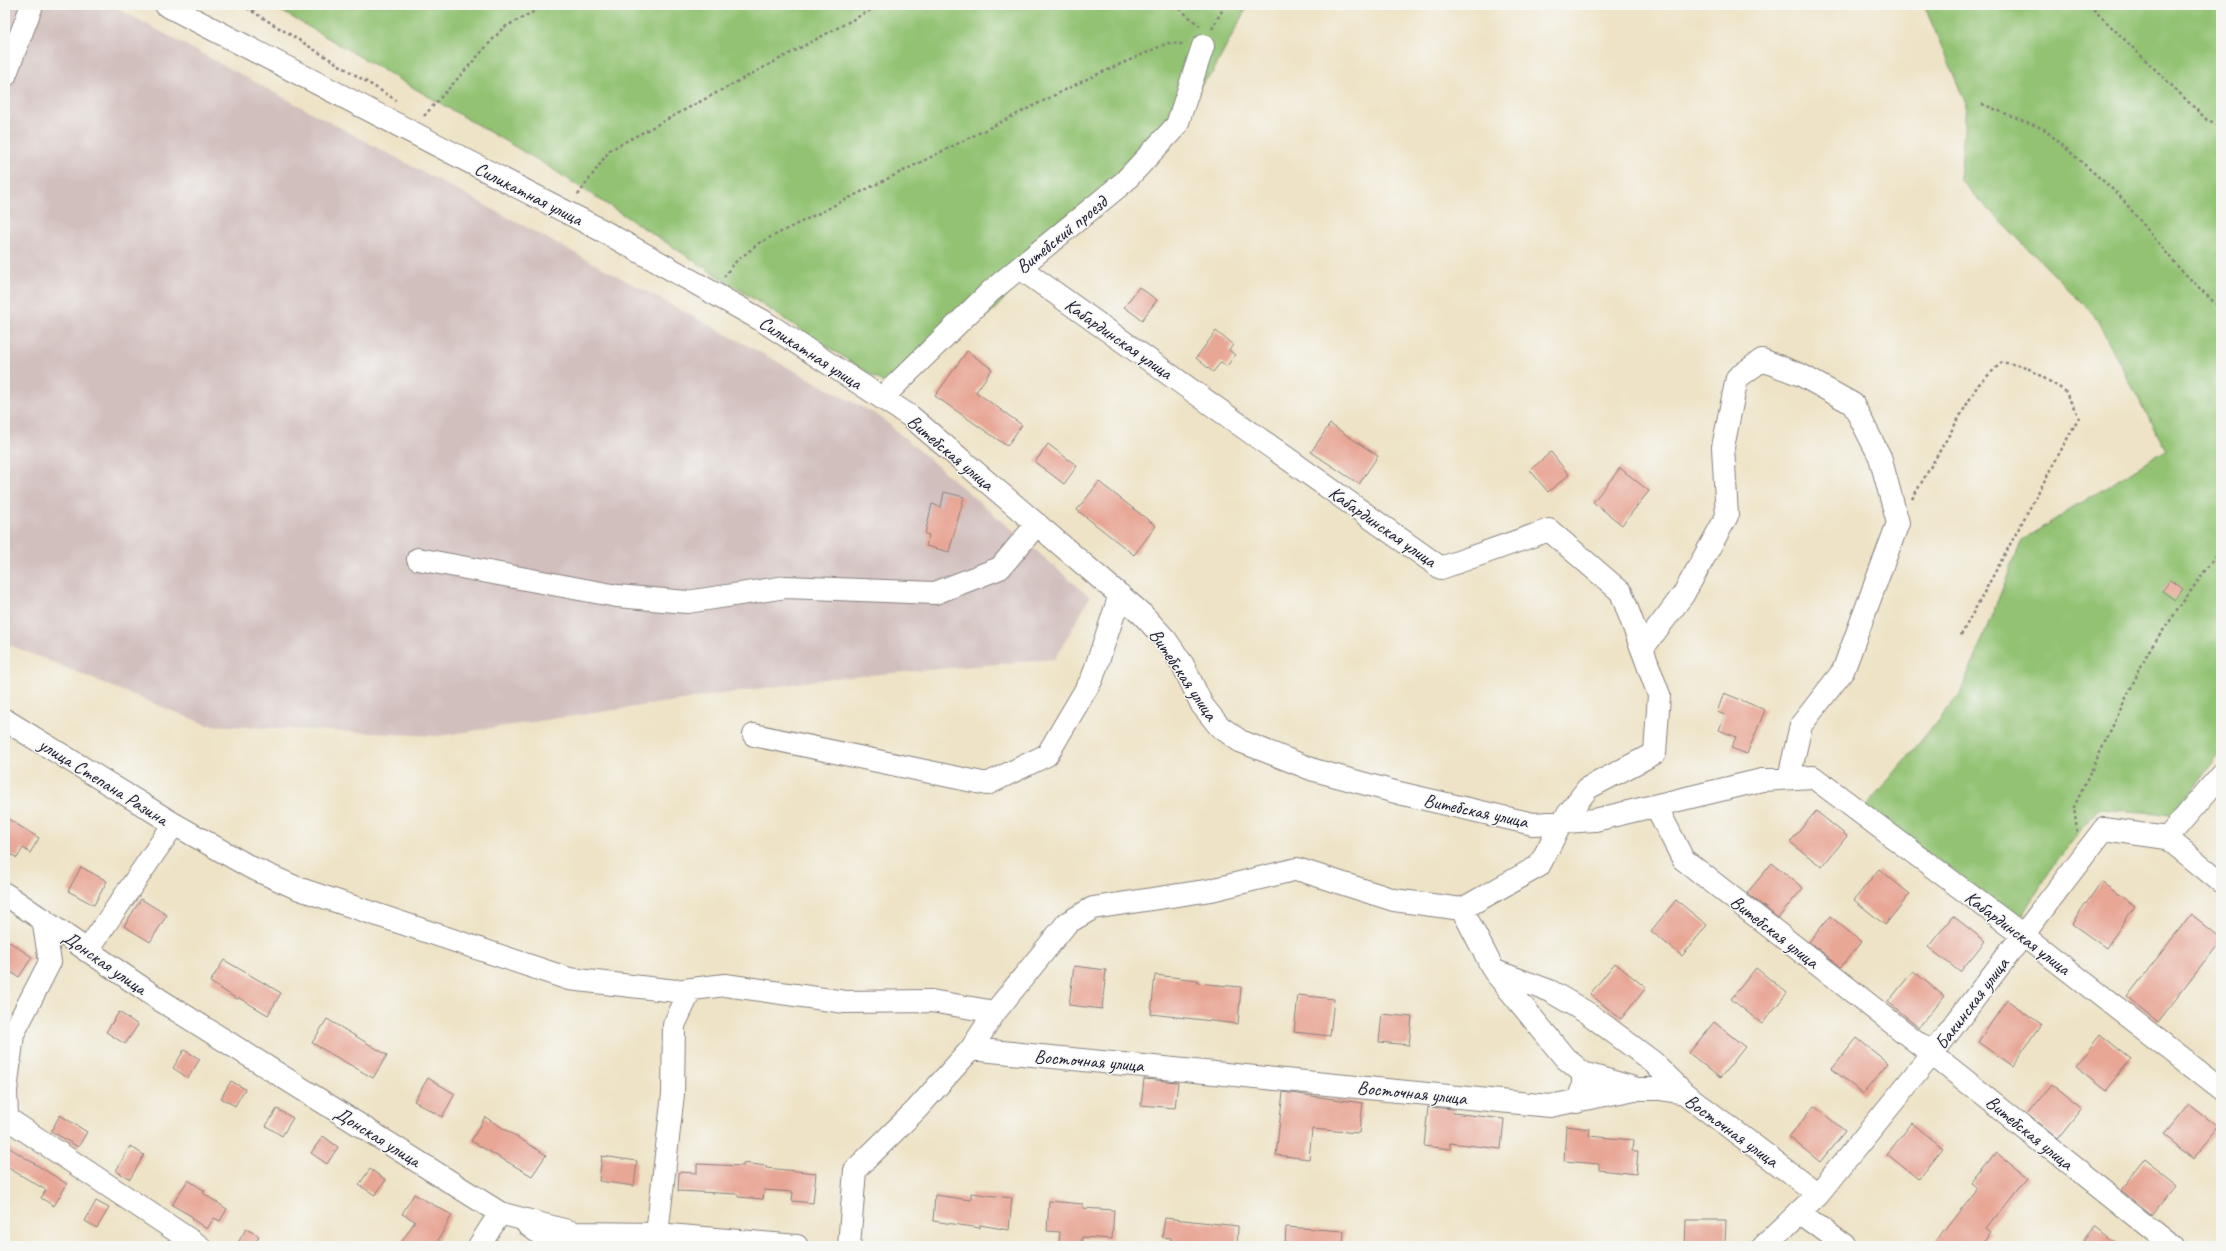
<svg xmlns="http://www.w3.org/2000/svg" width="2226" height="1251" viewBox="0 0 2226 1251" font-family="Caveat,sans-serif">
	<rect width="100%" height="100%" fill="#f6f6f2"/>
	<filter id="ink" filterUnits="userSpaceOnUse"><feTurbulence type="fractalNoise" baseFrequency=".025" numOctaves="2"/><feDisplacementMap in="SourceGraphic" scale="8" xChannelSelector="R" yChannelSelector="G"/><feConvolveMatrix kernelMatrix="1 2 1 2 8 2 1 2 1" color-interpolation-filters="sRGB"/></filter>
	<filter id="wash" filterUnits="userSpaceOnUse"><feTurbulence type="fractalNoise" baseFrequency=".012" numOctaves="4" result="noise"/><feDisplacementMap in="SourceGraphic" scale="16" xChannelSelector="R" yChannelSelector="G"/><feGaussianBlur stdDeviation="0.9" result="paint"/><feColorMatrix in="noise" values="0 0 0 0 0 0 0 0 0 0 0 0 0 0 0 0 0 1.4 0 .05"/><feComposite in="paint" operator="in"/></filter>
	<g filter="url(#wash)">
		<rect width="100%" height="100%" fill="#eee3c6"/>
		<!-- industrial -->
		<path fill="#d1bfbd" d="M5,5H111L879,416L1090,597L1055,659L825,679L438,736L207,725L5,643Z"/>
		<!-- green -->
		<path fill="#92c272" stroke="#5a7256" d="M271,5H1248L1213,72L993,311L893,389L543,163Z
			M1924,5H2221V753L2173,814L2097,809L2052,867L2020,920L1865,808L1960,694L2022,540L2166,450L2094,315L1960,180L1966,104Z"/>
		<g id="blocks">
			<!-- building -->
			<path fill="#e8a695" d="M1139,287L1157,300L1142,320L1124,307Z
				M1216,331L1233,345L1229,350L1235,355L1227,366L1221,362L1213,372L1196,358Z
				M967,351L992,369L976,392L1022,425L1007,446L935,396Z
				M1330,424L1378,456L1359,484L1311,452Z
				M1048,444L1077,466L1064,484L1035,462Z
				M1551,452L1569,475L1548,492L1530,470Z
				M1620,468L1649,491L1622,525L1593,502Z
				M1099,482L1156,526L1134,555L1077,510Z
				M944,492L964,497L949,552L926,546L929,535L925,534L932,504L941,507Z
				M2171,580L2183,589L2175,600L2162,591Z
				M1724,693L1765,710L1747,754L1731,748L1736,737L1719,730L1725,715L1717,712Z
				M1816,811L1847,836L1822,867L1790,842Z
				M5,817L39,838L30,853L23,848L17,858L5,851Z
				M1772,863L1803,888L1778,918L1747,893Z
				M81,867L107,881L94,905L68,891Z
				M1879,869L1910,894L1885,925L1854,900Z
				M2101,882L2135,906L2106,948L2072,924Z
				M141,899L167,915L150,942L124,926Z
				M1676,900L1707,925L1682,956L1651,931Z
				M2191,914L2221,938V941L2158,1022L2127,997Z
				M1830,916L1861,942L1841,967L1809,942Z
				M1953,916L1985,941L1960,972L1928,947Z
				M5,939L32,957L19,977L5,969Z
				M224,960L281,993L268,1015L239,998L237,999L210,982Z
				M1615,963L1646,988L1621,1019L1590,994Z
				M1074,966L1106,970L1102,1009L1069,1005Z
				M1756,968L1787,993L1762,1024L1731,999Z
				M1913,971L1944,996L1919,1027L1888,1002Z
				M1155,975L1198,980L1197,983L1241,987L1238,1024L1151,1014Z
				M1298,995L1334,999L1330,1036L1294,1032Z
				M2007,1000L2041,1024L2012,1066L1978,1042Z
				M119,1012L138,1025L125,1044L106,1032Z
				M1382,1014L1412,1017L1409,1045L1379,1042Z
				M327,1019L387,1055L373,1078L312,1043Z
				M1714,1022L1745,1047L1720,1078L1689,1053Z
				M2100,1034L2131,1059L2106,1090L2075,1066Z
				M1857,1038L1888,1063L1863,1094L1832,1069Z
				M184,1050L200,1059L188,1078L173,1068Z
				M428,1078L455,1094L442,1117L414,1101Z
				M1144,1079L1178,1082L1175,1108L1141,1105Z
				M231,1081L245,1089L235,1106L221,1098Z
				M2051,1084L2082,1109L2058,1139L2027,1114Z
				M1283,1092L1363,1103L1359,1133L1312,1129L1309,1159L1276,1155Z
				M2188,1103L2219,1128L2194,1159L2163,1134Z
				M1814,1106L1845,1131L1820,1162L1789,1137Z
				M1428,1107L1454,1109L1453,1113L1504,1119L1501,1149L1450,1143V1149L1424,1146Z
				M277,1109L293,1118L282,1136L266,1126Z
				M60,1115L87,1132L78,1147L51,1131Z
				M485,1117L546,1155L532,1176L471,1141Z
				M1912,1123L1943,1148L1918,1179L1887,1154Z
				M1566,1126L1590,1129L1589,1136L1633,1140L1632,1151H1638L1636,1174L1599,1170V1164L1564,1161Z
				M323,1136L338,1147L327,1164L311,1153Z
				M5,1145L67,1184L54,1206L41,1198L46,1190L5,1166Z
				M130,1146L144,1155L130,1179L116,1171Z
				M1997,1153L2028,1178L1987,1230L1992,1234L1982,1246H1943L1936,1240L1977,1188L1972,1184Z
				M602,1156L637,1161L634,1186L599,1181Z
				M2144,1161L2175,1186L2153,1214L2122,1189Z
				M744,1163L766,1166V1168L816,1173L813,1203L792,1201L793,1192L764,1190L763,1199L738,1197V1194L678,1191L679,1172L697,1173V1164L743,1166Z
				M370,1169L386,1180L375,1195L359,1185Z
				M188,1180L205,1191L203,1193L227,1209L220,1221L214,1218L207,1229L192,1219L193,1217L172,1205Z
				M971,1193L1012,1198L1009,1230L980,1225V1228L933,1221L935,1195L971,1200Z
				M414,1194L452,1215L435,1246H399L415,1221L402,1214Z
				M96,1201L109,1208L97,1228L85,1221Z
				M1049,1201L1083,1204V1208L1114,1210L1112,1239L1082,1237V1244L1059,1243L1060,1232L1047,1231Z
				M1165,1218L1238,1226L1237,1246H1170L1171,1238L1162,1237Z
				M1686,1220H1726L1725,1246H1685Z
				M2095,1226L2120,1246H2078Z
				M1286,1227L1344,1231L1343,1246H1285Z
				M246,1229L259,1236L254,1246H236Z"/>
		</g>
	</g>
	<g filter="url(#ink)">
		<use href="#blocks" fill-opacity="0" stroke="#888280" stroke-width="1"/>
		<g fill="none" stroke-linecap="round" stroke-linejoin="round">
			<!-- minor casing -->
			<g stroke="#888280" stroke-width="24">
				<path id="minor" d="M166,5L603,231L763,321L910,416L1142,614L1166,640L1183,665L1202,705L1219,726L1240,741L1314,770L1399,793L1533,824L1595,820L1762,780L1813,777L2023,935L2221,1089
					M5,76L32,5
					M1020,268L1441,568L1549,530L1621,592L1659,695L1655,753L1588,788L1562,822L1539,866L1462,909L1494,971L1565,1058L1583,1073V1087L1577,1102
					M882,398L991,291L1124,182L1177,125L1203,46
					M418,559L617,596L687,602L786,587L935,593L1000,568L1037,524
					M1642,649L1683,595L1727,516L1723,447L1737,378L1762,360L1801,375L1853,404L1880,457L1898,523L1843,671L1801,725L1789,778
					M5,720L174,824L87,951
					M754,735L987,784L1047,755L1092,679L1120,595
					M1656,806L1683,859L1932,1054L2173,1246
					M174,824L250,867L297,888L569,979L676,991L725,985L845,1002L931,1001L995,1012
					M2167,838L2221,882
					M5,894L160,1000L500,1213L575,1233L657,1234L797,1246
					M1495,971L1550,991L1589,1014L1653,1062L1684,1093L1818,1194
					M971,1049L1550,1106L1635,1089H1660L1684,1093
					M1583,1073L1634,1088
					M5,1117L199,1246
					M5,1122L7,1118L6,1091L13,1034L50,962L43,919
					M1800,1213L1845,1246
					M527,1224L556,1246
					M479,1246L500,1213
					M653,1246L657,1234L673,1094L674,1025L691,989
					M849,1246L855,1170L916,1110L971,1049L995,1012L1067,923L1093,908L1211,890L1297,869L1394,900L1462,909
					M1764,1246L1818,1194L1932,1054L2104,829L2167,838L2221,775"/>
			</g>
			<!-- path -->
			<path stroke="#888280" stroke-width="2.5" stroke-dasharray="3 3" stroke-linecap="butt" d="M242,5L396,100
				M1175,5L1201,27
				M2089,5L2207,120L2221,125
				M252,12L259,5
				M1212,29L1225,5
				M1982,104L2044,129L2118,194L2179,268L2221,309
				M424,116L503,28L546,5
				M578,195L610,150L880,5
				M724,277L733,264L759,243L1087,79L1168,43L1183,44
				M1912,499L1978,385L2002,362L2026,367L2065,391L2079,417L1960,637
				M2077,832L2074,807L2148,652L2221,548"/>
			<!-- minor -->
			<use href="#minor" stroke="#fff" stroke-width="22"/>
		</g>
	</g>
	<g text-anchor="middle" stroke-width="3" stroke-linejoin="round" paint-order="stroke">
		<!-- street labels -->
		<g font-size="19" fill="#22223b" stroke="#f6f6f2">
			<text transform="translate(529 193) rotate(27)" y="7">Силикатная улица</text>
			<text transform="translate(1061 234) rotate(-39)" y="7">Витебский проезд</text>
			<text transform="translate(1119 338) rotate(35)" y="7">Кабардинская улица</text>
			<text transform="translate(811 352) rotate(33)" y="7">Силикатная улица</text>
			<text transform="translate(951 452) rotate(40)" y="7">Витебская улица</text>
			<text transform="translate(1383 526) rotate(35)" y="7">Кабардинская улица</text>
			<text transform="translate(1184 674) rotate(56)" y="7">Витебская улица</text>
			<text transform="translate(104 781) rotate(32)" y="7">улица Степана Разина</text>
			<text transform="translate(1476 810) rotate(12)" y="7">Витебская улица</text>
			<text transform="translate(1775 931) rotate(38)" y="7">Витебская улица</text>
			<text transform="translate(2018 932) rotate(37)" y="7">Кабардинская улица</text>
			<text transform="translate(105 962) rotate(35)" y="7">Донская улица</text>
			<text transform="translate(1971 1003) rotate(-53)" y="7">Бакинская улица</text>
			<text transform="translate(1089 1060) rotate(5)" y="7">Восточная улица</text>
			<text transform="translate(1412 1092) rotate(6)" y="7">Восточная улица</text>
			<text transform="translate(1732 1130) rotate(36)" y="7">Восточная улица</text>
			<text transform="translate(2030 1132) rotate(39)" y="7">Витебская улица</text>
			<text transform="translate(378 1136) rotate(32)" y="7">Донская улица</text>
		</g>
	</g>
	<!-- margin -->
	<rect width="2226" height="1251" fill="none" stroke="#f6f6f2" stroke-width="20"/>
</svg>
